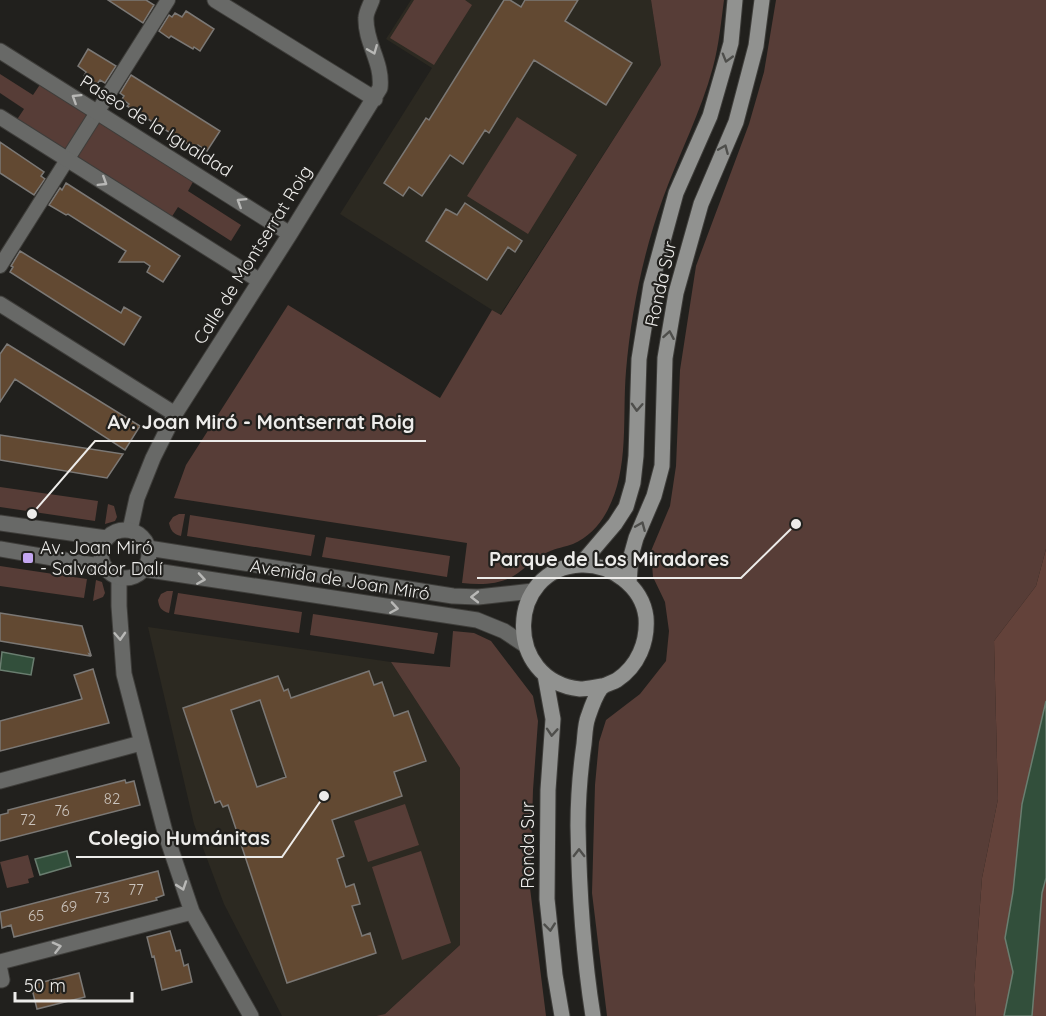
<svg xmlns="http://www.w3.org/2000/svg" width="1046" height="1016" viewBox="0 0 1046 1016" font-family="Quicksand,sans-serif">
	<rect width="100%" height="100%" fill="#21201d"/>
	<!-- built -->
	<path fill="#2c2921" d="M411,0H651L661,65L500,315L340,214L432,68L386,39Z
		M148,627L391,662L460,768V945L385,1014L376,1016H282L224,904L194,824Z"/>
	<!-- green -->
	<path fill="#573d37" d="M414,0H465L472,5L434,65L390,38Z
		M651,0H724C721,22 719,45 713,67C701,112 679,154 663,198C643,253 631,313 626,371C622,418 630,471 606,513C599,526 587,538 573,544C565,547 556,548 548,552C536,557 528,566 518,573C501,585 482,585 462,583L467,543L174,498L186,465L288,305L440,398L492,310L501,315L661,65Z
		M776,0H1046V549L1036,586L994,641L998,799L982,878L974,985L976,1016H607L592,893L595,785L599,742L606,720L640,694L666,661L669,631L665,602L653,577L651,551L670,506L676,466L680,370L696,266L749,124L764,72Z
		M0,74L33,95L41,83L90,115L65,153L16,121L24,109L0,93Z
		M517,117L577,155L528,234L467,196Z
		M100,121L194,180L188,191L241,225L231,241L178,207L171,218L76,159Z
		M0,487L98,501L95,521L0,507Z
		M108,504L114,506L117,517L115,521L105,524Z
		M179,514H185L181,536C173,534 171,531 169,523L173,517Z
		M190,515L315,535L311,556L187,536Z
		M326,537L450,556L447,577L322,557Z
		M0,566L87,579L84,598L0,586Z
		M96,580L102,582L105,593L103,597L93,601Z
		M167,591H173L169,613C161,611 159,607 158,600L161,594Z
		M178,593L302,612L299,633L174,614Z
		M313,614L438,633L434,654L310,635Z
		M453,631L474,633L491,641L533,696L538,721L533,790L530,888L546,1016H376L385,1014L460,945V768L391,662L450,667Z
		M405,804L419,845L368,862L354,821Z
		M421,851L451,943L402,960L372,867Z
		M28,855L34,877L28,879L29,883L7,888L0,862Z"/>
	<!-- forest -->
	<path fill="#63423a" d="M1046,549V701L1022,804L1013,892L1006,938L1013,972L1004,1016H976L974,985L982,878L998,799L994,641L1036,586Z
		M1046,878V1016H1032L1042,893Z"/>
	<!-- water -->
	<path fill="#324f3b" stroke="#6a7e70" stroke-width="1.5" d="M2,652L34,658L31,675L0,670Z
		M1046,701V878L1042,893L1032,1016H1004L1013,972L1005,938L1013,892L1022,804Z
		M67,851L71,866L40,875L35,859Z"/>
	<!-- building -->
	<path fill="#624932" stroke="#7b7875" stroke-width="1.5" fill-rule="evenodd" d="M108,0H146L154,5L143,23Z
		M504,0H510L521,7L525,0H578L565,21L632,63L606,105L534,60L489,133L485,130L463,164L450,155L422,196L409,187L403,196L384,183L426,118L429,120Z
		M186,11L214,29L200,51L194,47L193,49L171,36L169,38L159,31L169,15L172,17L175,13L182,17Z
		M88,49L116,66L105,83L100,80L97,84L84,76L86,72L78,66Z
		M131,75L220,131L207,151L198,145L196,149L127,106L129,104L122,99L124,96L120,93Z
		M0,142L44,172L41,176L45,179L34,195L0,173Z
		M66,183L180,256L163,282L147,272L150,266L144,262H119L126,251L68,214L66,215L49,205L60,188L62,190Z
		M465,203L522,241L515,252L508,247L487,280L426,241L446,209L457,215Z
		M20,251L121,313L124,307L141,317L124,345L10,272L13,267L11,266Z
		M7,344L140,426L125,450L15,379L0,402V354Z
		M0,435L123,454L107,478L0,460Z
		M0,613L82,626L91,655L89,654L90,656L0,641Z
		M93,669L109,723L0,751V721L82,699L74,675Z
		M369,671L374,685L382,682L394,716L408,711L426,761L394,772L402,796L332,820L344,856L337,859L346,887L354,884L360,904L352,906L362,936L370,933L376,953L287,983L228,805L223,807L220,801L215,803L183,708L278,676L284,691L288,689L291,698ZM260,700L286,777L257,787L231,710Z
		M125,780L126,783L134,781L140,805L0,841V815L8,813V810Z
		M158,871L164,895L156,898L157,900L14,937L11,925L2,928L0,912Z
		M170,931L176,951L180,950L184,966L188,964L192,982L162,990L154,956L152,957L147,937Z
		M79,973L85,997L37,1009L31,985Z"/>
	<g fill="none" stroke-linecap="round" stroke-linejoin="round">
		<!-- pedestrian casing -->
		<g stroke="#3e3d3a" stroke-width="16">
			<path id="pedestrian" d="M0,266L168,0"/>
		</g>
		<!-- minor casing -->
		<g stroke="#3e3d3a" stroke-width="17">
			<path id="minor" d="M215,0L375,99
				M0,51L290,234
				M0,117L260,281
				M0,304L175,414
				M130,530L137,498L153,458L175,414L290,234L380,88C383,62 365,43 366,18C366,12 370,6 372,0
				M119,577V606L124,674L165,832L192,912L251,1016
				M0,781L141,743
				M0,962L192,912
				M0,970L2,980H0"/>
		</g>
		<!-- tertiary casing -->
		<g stroke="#3e3d3a" stroke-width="17">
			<path id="tertiary" d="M0,523L106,538
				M101 554a24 24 0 1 1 48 0a24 24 0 1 1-48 0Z
				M148,548L453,596L478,597L533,591
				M0,549L105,567
				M143,569L477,620L504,631L525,645"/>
		</g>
		<!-- secondary casing -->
		<g stroke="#3e3d3a" stroke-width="17">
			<path id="secondary" d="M580,565L615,524L626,507L633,483L636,456L639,359L651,285L676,193L710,116L731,43L735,0
				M629,583L631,556L636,538L654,496L662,466L665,358L676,293L701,204L736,122L756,46L762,0
				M545,675L553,719L548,790L547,899L555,975L562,1016
				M593,1016C583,953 579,890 578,826C578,798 580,772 584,744C585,735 585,725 588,717C591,708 595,696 601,688C605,684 612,683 617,680C638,666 648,642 646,617C642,586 611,564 581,565C506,568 503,681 580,689C587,689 595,687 602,686"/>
		</g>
		<!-- pedestrian -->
		<use href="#pedestrian" stroke="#686967" stroke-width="14"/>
		<!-- minor -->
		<use href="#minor" stroke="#686967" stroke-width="15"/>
		<!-- tertiary -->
		<use href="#tertiary" stroke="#686967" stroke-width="15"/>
		<!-- secondary -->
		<use href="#secondary" stroke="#919290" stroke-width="15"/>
	</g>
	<!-- one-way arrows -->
	<defs><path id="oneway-chevron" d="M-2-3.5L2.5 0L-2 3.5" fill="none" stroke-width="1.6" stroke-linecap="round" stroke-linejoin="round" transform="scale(1.5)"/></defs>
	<g stroke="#b8b8b6">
		<use href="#oneway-chevron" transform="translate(373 50) rotate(68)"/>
		<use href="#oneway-chevron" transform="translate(76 98) rotate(-148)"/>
		<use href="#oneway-chevron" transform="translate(103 182) rotate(32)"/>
		<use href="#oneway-chevron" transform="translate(241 202) rotate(-148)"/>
		<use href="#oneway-chevron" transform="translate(201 579) rotate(9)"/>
		<use href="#oneway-chevron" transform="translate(475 597) rotate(180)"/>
		<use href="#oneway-chevron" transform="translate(394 608) rotate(9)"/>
		<use href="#oneway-chevron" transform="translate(120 636) rotate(87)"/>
		<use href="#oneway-chevron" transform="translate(182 886) rotate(71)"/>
		<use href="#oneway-chevron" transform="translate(57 947) rotate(-14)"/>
	</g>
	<g stroke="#4e4e4b">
		<use href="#oneway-chevron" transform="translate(727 58) rotate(106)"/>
		<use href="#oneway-chevron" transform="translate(724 149) rotate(-67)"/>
		<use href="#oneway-chevron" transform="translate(669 335) rotate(-80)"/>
		<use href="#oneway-chevron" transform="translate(637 407) rotate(93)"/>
		<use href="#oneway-chevron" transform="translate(641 526) rotate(-67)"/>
		<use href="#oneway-chevron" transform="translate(552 732) rotate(94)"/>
		<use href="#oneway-chevron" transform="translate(579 853) rotate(-90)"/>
		<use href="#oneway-chevron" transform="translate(550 927) rotate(84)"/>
	</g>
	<!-- markers -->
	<rect fill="#c4a7f1" stroke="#21201d" stroke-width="2" x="22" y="552" width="12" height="12" rx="3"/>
	<g text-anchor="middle" stroke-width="4.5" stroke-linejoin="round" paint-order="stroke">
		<!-- number labels -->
		<g font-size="15" fill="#cac3bc">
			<text x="112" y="804">82</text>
			<text x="62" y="816">76</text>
			<text x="28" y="825">72</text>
			<text x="136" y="895">77</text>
			<text x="102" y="903">73</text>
			<text x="69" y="912">69</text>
			<text x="36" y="921">65</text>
		</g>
		<!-- street labels -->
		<g font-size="18" fill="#edecea" stroke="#21201d">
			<text transform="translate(156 126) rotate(32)" y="6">Paseo de la Igualdad</text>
			<text transform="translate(253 255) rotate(-58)" y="6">Calle de Montserrat Roig</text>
			<text transform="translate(661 284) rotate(-77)" y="6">Ronda Sur</text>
			<text transform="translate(340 580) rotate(9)" y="6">Avenida de Joan Miró</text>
			<text transform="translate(528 845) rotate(-90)" y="6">Ronda Sur</text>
		</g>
		<!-- poi labels -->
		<g font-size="18" fill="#edecea" stroke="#21201d" text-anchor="start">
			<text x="40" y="554">Av. Joan Miró<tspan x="40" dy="21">- Salvador Dalí</tspan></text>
		</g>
	</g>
	<!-- callouts -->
	<path fill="none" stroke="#edecea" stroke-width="2" d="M32 514L95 441H426M796 524L741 578H477M324 796L282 857H76"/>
	<g fill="#edecea" stroke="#21201d" stroke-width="2">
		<circle cx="32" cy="514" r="6"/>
		<circle cx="796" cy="524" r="6"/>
		<circle cx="324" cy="796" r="6"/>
	</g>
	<g font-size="20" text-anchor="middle" font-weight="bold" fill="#edecea" stroke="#21201d" stroke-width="4.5" stroke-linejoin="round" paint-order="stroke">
		<text x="261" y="429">Av. Joan Miró - Montserrat Roig</text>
		<text x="609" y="566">Parque de Los Miradores</text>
		<text x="179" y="845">Colegio Humánitas</text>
	</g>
	<!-- scale -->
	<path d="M15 992v9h117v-9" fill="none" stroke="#edecea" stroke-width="3"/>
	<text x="24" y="992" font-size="18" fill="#edecea" stroke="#21201d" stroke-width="4.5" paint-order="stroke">50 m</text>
</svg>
